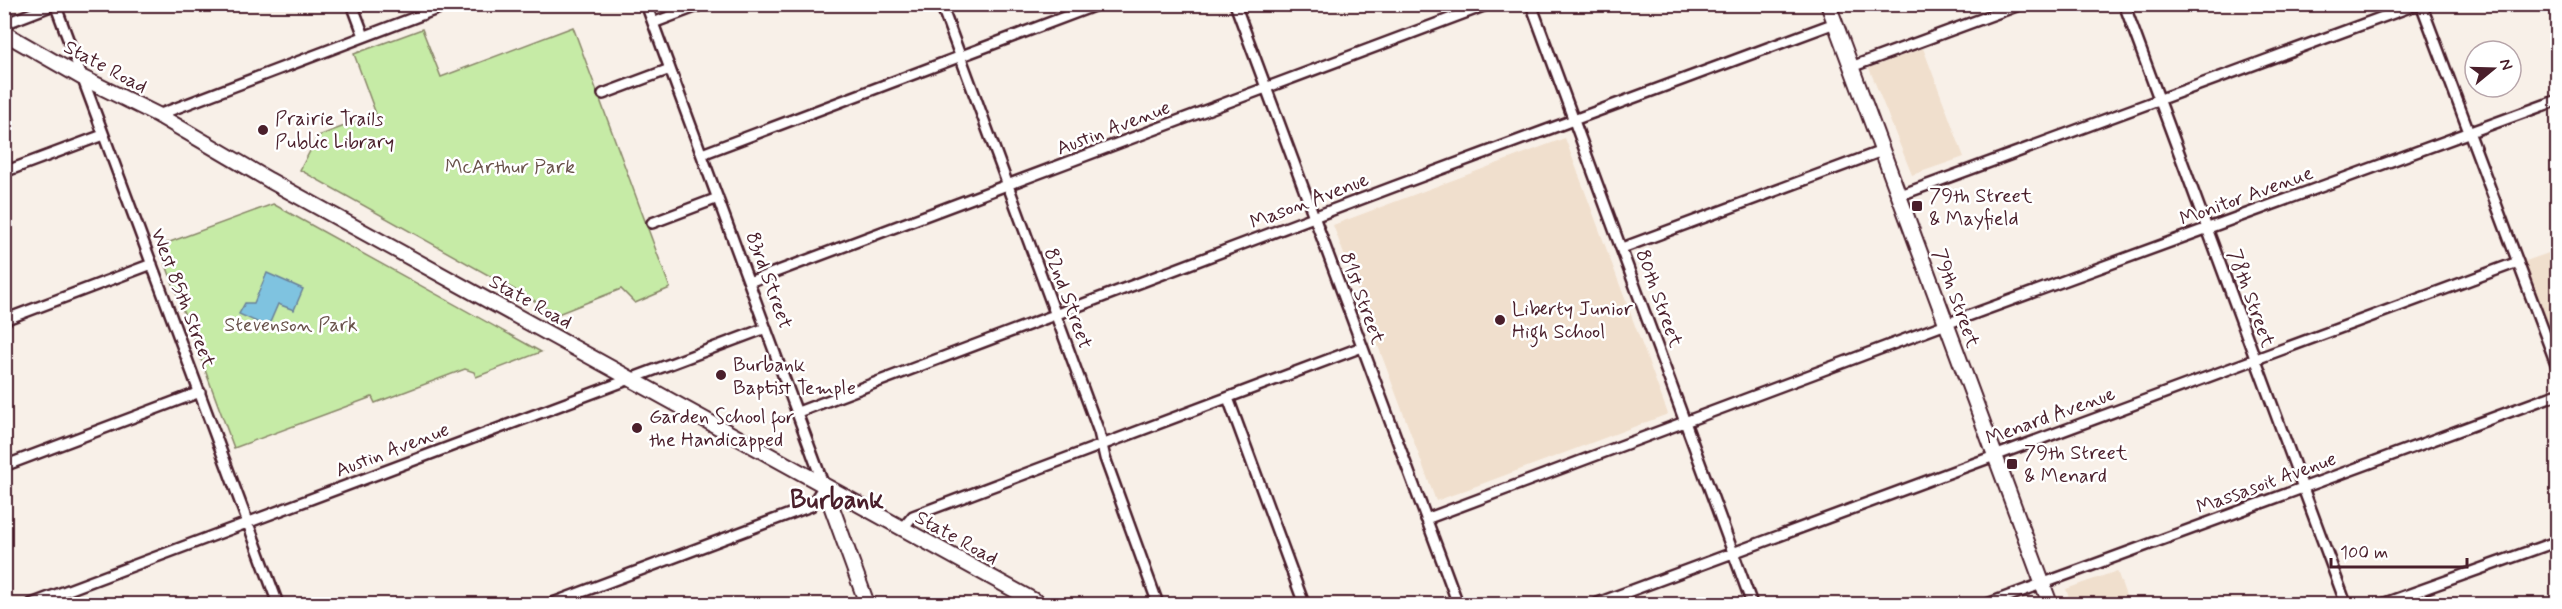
<svg xmlns="http://www.w3.org/2000/svg" width="2562" height="609" viewBox="0 0 2562 609" font-family="Mynerve,sans-serif">
	<rect width="100%" height="100%" fill="#f8f0e8"/>
	<filter id="ink" filterUnits="userSpaceOnUse"><feTurbulence type="fractalNoise" baseFrequency=".0167" numOctaves="2"/><feDisplacementMap in="SourceGraphic" scale="12" xChannelSelector="R" yChannelSelector="G"/><feConvolveMatrix kernelMatrix="1 2 1 2 8 2 1 2 1" color-interpolation-filters="sRGB"/></filter>
	<g filter="url(#ink)">
		<!-- built -->
		<path fill="#f0dfcd" d="M1923,48L1964,157L1912,175L1869,68Z
			M1565,138L1668,414L1436,501L1333,225Z
			M2557,250H2558L2557,354L2523,262Z
			M2117,571L2129,604H2071L2066,589Z"/>
		<!-- green -->
		<path fill="#c6eba6" stroke="#888568" stroke-width="1.5" d="M573,27L670,288L635,303L621,289L558,314L300,170L318,136L376,114L354,54L422,29L441,77Z
			M273,204L541,352L476,377L474,372L465,369L375,403L372,397L234,448L159,246Z"/>
		<!-- water -->
		<path fill="#7fc3e0" stroke="#6a8198" stroke-width="1.5" d="M267,273L303,289L294,310L278,304L268,327L239,314L245,303H254Z"/>
		<g fill="none" stroke-linecap="round" stroke-linejoin="round">
			<!-- street casing -->
			<g stroke="#4a1f2b" stroke-width="14">
				<path id="street" d="M55,4L278,604
					M352,4L364,36
					M941,4L1099,432L1105,458L1158,604
					M1235,4L1458,604
					M1531,4L1752,604
					M2124,4L2346,604
					M2421,4L2558,369
					M653,23L703,4
					M4,24L56,4
					M1851,67L2022,4
					M603,94L670,69
					M158,115L450,4
					M702,154L1099,4
					M4,172L103,135
					M1898,196L2418,4
					M652,223L718,198
					M1622,248L1882,151
					M749,282L1489,4
					M4,320L152,264
					M1228,398L1304,604
					M798,412L1393,187L1835,23
					M4,466L200,392
					M1426,519L1946,324L2558,100
					M902,529L913,516L1362,347
					M31,604L766,328
					M550,604L811,506L824,486L646,4
					M1595,604L2518,262
					M1987,604L2558,394
					M2382,604L2558,541"/>
			</g>
			<!-- secondary casing -->
			<g stroke="#4a1f2b" stroke-width="18">
				<path id="secondary" d="M1828,4L2050,604
					M4,33L81,77L158,115L269,180L1040,604
					M824,486L867,604"/>
			</g>
			<!-- street -->
			<use href="#street" stroke="#fff" stroke-width="9"/>
			<!-- secondary -->
			<use href="#secondary" stroke="#fff" stroke-width="14"/>
		</g>
	</g>
	<!-- markers -->
	<g fill="#4a1f2b" stroke="#fff" stroke-width="2">
		<circle cx="263" cy="130" r="6"/>
		<rect x="1911" y="200" width="12" height="12" rx="3"/>
		<circle cx="1500" cy="320" r="6"/>
		<circle cx="721" cy="375" r="6"/>
		<circle cx="637" cy="428" r="6"/>
		<rect x="2006" y="458" width="12" height="12" rx="3"/>
	</g>
	<g text-anchor="middle" stroke-width="5" stroke-linejoin="round" paint-order="stroke">
		<!-- street labels -->
		<g font-size="20" fill="#4a1f2b" stroke="#fff">
			<text transform="translate(106 66) rotate(28)" y="7">State Road</text>
			<text transform="translate(1113 127) rotate(-21)" y="7">Austin Avenue</text>
			<text transform="translate(2246 195) rotate(-20)" y="7">Monitor Avenue</text>
			<text transform="translate(1309 200) rotate(-21)" y="7">Mason Avenue</text>
			<text transform="translate(770 280) rotate(70)" y="7">83rd Street</text>
			<text transform="translate(184 298) rotate(69)" y="7">West 85th Street</text>
			<text transform="translate(1069 298) rotate(70)" y="7">82nd Street</text>
			<text transform="translate(1363 298) rotate(70)" y="7">81st Street</text>
			<text transform="translate(1660 298) rotate(70)" y="7">80th Street</text>
			<text transform="translate(1957 298) rotate(70)" y="7">79th Street</text>
			<text transform="translate(2252 298) rotate(70)" y="7">78th Street</text>
			<text transform="translate(531 301) rotate(29)" y="7">State Road</text>
			<text transform="translate(2050 415) rotate(-20)" y="7">Menard Avenue</text>
			<text transform="translate(392 449) rotate(-21)" y="7">Austin Avenue</text>
			<text transform="translate(2266 482) rotate(-20)" y="7">Massasoit Avenue</text>
			<text transform="translate(957 537) rotate(29)" y="7">State Road</text>
		</g>
		<!-- poi labels -->
		<g font-size="20" fill="#4a1f2b" stroke="#fff" text-anchor="start">
			<text x="275" y="125">Prairie Trails<tspan x="275" dy="23">Public Library</tspan></text>
			<text x="1929" y="202">79th Street<tspan x="1929" dy="23">&amp; Mayfield</tspan></text>
			<text x="1512" y="315">Liberty Junior<tspan x="1512" dy="23">High School</tspan></text>
			<text x="733" y="371">Burbank<tspan x="733" dy="23">Baptist Temple</tspan></text>
			<text x="649" y="423">Garden School for<tspan x="649" dy="23">the Handicapped</tspan></text>
			<text x="2024" y="459">79th Street<tspan x="2024" dy="23">&amp; Menard</tspan></text>
		</g>
		<!-- park labels -->
		<g font-size="20" fill="#69524a" stroke="#fff">
			<text x="510" y="173">McArthur Park</text>
			<text x="291" y="331">Stevenson Park</text>
		</g>
		<!-- district labels -->
		<g font-size="26" font-weight="bold" fill="#4a1f2b" stroke="#fff">
			<text x="837" y="508">Burbank</text>
		</g>
	</g>
	<!-- margin -->
	<rect width="2562" height="609" fill="none" stroke="#fff" stroke-width="24"/>
	<rect x="12" y="12" width="2538" height="585" fill="none" stroke="#4a1f2b" stroke-width="2" filter="url(#ink)"/>
	<!-- north arrow -->
	<g transform="translate(2493 69) rotate(71)"><circle r="28" fill="#ffffff" stroke="#b7a5aa" stroke-width="1.5"/>
	<path d="M0-4.5L10 22L0 15L-10 22Z" fill="#4a1f2b"/>
	<text y="-9" font-size="16" font-weight="bold" text-anchor="middle" fill="#4a1f2b">N</text>
	</g>
	<!-- scale -->
	<path d="M2331 558v9h136v-9" fill="none" stroke="#4a1f2b" stroke-width="3"/>
	<text x="2340" y="558" font-size="18" fill="#4a1f2b" stroke="#ffffff" stroke-width="4.5" paint-order="stroke">100 m</text>
</svg>
